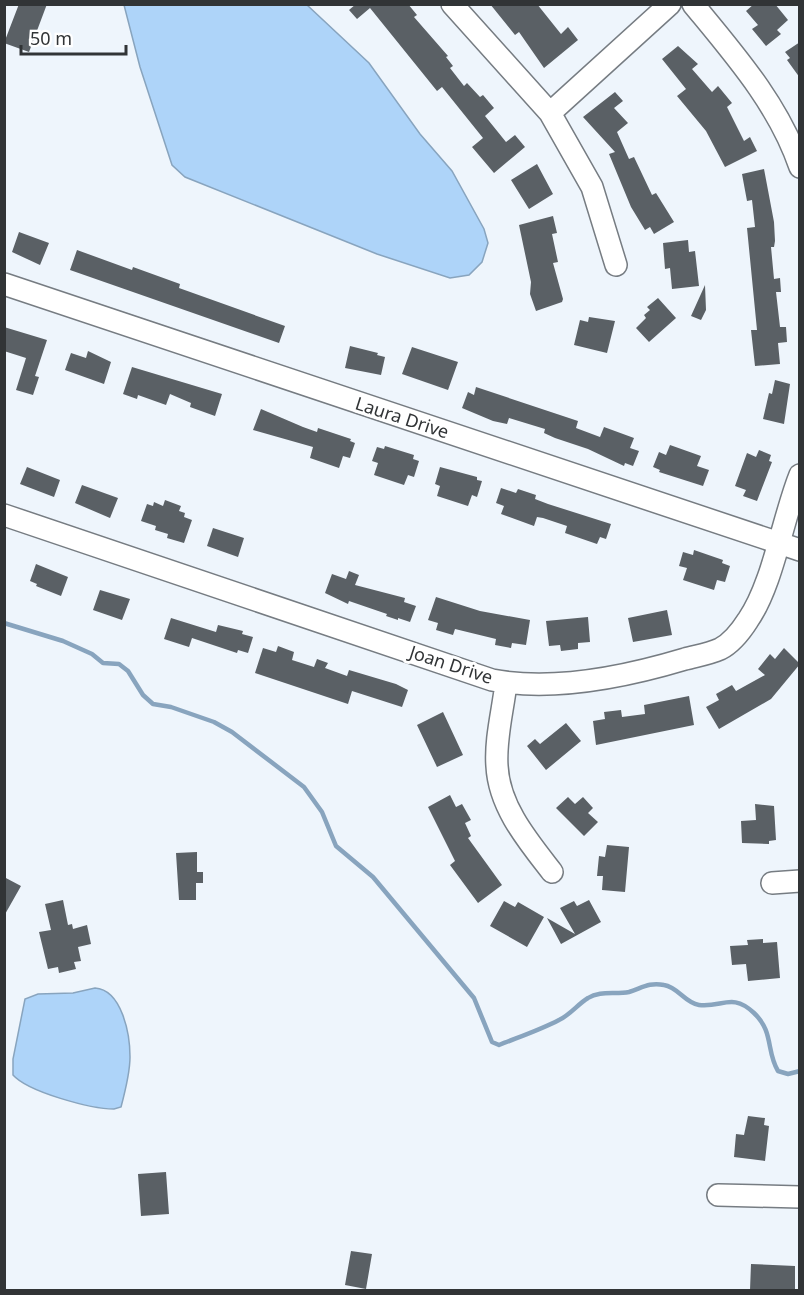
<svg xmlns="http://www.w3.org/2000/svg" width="804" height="1295" viewBox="0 0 804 1295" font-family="'Noto Sans',sans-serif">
	<rect width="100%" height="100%" fill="#eef5fc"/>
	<!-- water -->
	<path fill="#aed4f9" stroke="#88a4be" stroke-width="1.5" d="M124,5H307L369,63L420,134L452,171L484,229L488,243L482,262L469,275L450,278L377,254L185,177L172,165L140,67Z
		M95,988C122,990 130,1034 130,1057C130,1072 125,1092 121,1107L114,1109C91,1109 28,1092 13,1075V1059L25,999L38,994L73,993Z"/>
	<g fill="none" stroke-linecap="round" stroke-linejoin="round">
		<!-- stream -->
		<path stroke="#88a4be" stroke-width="4.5" d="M4,623L63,641L92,654L103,663L119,664L128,671L143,695L153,704L171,707L214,722L232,732L304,787L322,812L336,846L373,877L474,998L492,1042L499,1045C519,1037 540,1030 559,1020C570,1015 578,1004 588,998C600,990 616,995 629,992C642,988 649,982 664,985C678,987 685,1003 699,1005C722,1008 732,992 754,1013C774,1032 766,1051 778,1071L788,1074L800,1071"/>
	</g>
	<!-- building -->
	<path fill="#5a6065" d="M19,4H47L29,52L4,43Z
		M356,4H408L417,15L414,17L448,56L446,57L453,66L450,68L464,86L467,83L480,97L483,95L494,108L485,116L506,142L515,135L525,147L494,173L472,147L483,138L442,87L437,91L370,8L357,19L349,10Z
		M490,4H537L561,34L568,27L578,40L544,68L519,32L515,35Z
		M754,4H775L788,20L777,30L781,34L766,46L752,29L758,25L746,11Z
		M800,42V78L787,60L790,58L785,52Z
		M678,46L698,64L692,69L712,92L718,86L732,103L727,107L744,141L750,137L757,151L725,167L706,131L677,96L686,89L662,59Z
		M615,92L623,101L614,108L628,123L617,132L629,159L634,157L652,195L656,193L674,222L654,234L650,227L645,230L631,207L609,154L615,152L583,117Z
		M537,164L553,194L529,209L511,180Z
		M764,169L774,222L775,241L774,247H771L774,279L780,278L781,292H776L780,327H786L787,342L778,343L780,364L755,366L751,330H757L747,228L755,227L752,200L747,201L742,174Z
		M553,216L557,233L552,234L558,262L553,263L563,299L562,302L536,311L530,294L531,282L519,225Z
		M19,232L49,243L40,265L12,252Z
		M688,240L689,252L695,251L699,286L672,289L670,268L665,269L663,243Z
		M77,250L132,270L133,267L180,284L179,288L285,326L279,343L70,270Z
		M705,285L706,310L701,320L691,316Z
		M658,298L676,318L649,342L636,328L646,318L644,315L650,310L647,307Z
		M589,317L615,321L607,353L574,345L580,320L588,322Z
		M4,327L47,340L35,376L39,377L33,395L16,390L26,358L4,351Z
		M350,346L378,353L377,355L385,357L381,375L345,368Z
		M412,347L458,362L448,390L402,374Z
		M88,351L111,362L104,384L65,370L71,353L86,358Z
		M132,367L222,394L215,416L190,407L191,403L170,394L166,405L138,395L137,399L123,394Z
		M775,380L790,384L784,424L763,419L769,393L772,394Z
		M476,387L578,421L576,428L600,437L604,427L634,438L630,448L639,451L633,466L625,463L624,466L588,449L555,438L544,433L545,429L509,418L507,424L493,421L462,408L468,392L474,395Z
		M261,409L303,427L317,432L318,428L351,439L350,441L355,443L350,458L343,456L339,468L310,458L313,447L253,430Z
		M670,445L701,456L697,466L709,470L703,486L659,472L660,470L653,467L659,452L666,455Z
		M385,446L414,455L413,459L419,461L414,477L408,475L404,485L374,475L378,463L372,461L377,447L384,449Z
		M759,450L771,455L769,461L772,462L757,501L743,496L746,490L735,486L747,453L756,457Z
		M27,467L60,480L54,497L20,484Z
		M440,467L477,477V480L482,481L477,497L472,495L468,506L437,496L440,486L435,484Z
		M82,485L118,498L110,518L75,503Z
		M501,488L516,493L518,489L536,495L535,499L548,504L611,524L606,539L600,537L597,544L565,533L567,526L543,518L537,517L534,526L501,514L504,506L496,503Z
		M165,500L181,506L179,511L185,513L184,517L192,520L184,543L167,538L168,534L155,530L156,526L141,521L147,504L153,506L154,502L163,506Z
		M213,528L244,538L238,557L207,546Z
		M694,550L723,560L722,563L730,566L725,582L717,580L714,590L683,580L687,568L679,566L683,552L693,555Z
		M36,564L68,577L61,596L36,586L37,584L30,581Z
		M349,571L359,575L355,585L405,598L404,602L416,606L410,622L398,618V620L386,616L387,614L349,601L348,604L325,593L332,574L346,579Z
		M100,590L130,599L122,620L93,610Z
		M436,597L480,611L530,620L526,645L512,643L511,648L495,645L496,639L455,629L453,635L436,630L438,623L428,620Z
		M667,610L672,635L633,642L628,618Z
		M588,617L590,642L578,643V649L561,651L560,645L549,646L546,621Z
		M171,618L216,632L218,625L243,631L242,634L253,637L248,653L238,650L237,653L192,638L189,647L164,639Z
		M278,646L294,652L292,660L314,667L317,659L328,663L325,668L347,676L349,670L396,684L408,690L402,707L352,691L348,704L255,673L263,648L276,652Z
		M784,648L800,664L771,699L719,729L706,707L719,700L716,694L732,685L736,691L765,675L758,669L770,654L775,659Z
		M689,696L694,725L596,745L593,721L605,719L604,712L621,710L622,717L645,714L644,705Z
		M443,712L463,755L437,767L417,725Z
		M566,723L581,741L546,770L527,746L535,739L540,744Z
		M450,795L456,807L462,804L471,820L465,823L471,836L468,838L502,885L478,903L450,865L455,861L428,807Z
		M568,797L575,804L583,797L593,808L588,813L598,822L584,836L556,808Z
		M755,804L774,806L776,840L769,841V844L742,843L741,821L756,820Z
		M607,845L629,847L625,892L602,890L603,876H597L599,856L605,857Z
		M197,852V872H203V883H196V900H179L176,853Z
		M4,877L21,886L4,916Z
		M63,900L68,925L72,924L73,929L87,925L91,944L78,947L81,961L74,962L76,969L59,973L58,967L48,969L39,932L51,930L45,904Z
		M589,900L601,922L561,944L547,918L575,934L560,908L574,901L577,906Z
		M504,901L515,907L518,902L544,917L527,947L490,926Z
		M763,939V943L777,942L780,978L748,981L746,964L732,965L730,946L748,945L747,940Z
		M748,1116L765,1118L764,1125L769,1126L765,1161L734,1157L736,1134L744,1135Z
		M166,1172L169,1214L141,1216L138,1174Z
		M351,1251L372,1254L366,1289L345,1285Z
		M751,1264L795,1266V1290H750Z"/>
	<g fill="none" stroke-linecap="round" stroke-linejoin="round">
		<!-- minor casing -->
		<g stroke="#767c82" stroke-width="24">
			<path id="minor" d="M452,4L550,113L592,187L616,265
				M693,4C735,55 779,105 800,167
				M550,113L670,4
				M4,284L800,550
				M4,515L492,680C554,692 625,677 685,659C696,656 709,654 720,649C732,643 741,631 748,620C773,584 783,517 800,475
				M506,683C503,710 495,739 497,766C499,807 528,841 552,872
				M772,883L800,881
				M718,1195L800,1197"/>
		</g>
		<!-- minor -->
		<use href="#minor" stroke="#fff" stroke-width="21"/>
	</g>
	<g text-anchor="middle" stroke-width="6" stroke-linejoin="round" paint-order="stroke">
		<!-- street labels -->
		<g font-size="18" fill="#313436" stroke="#fff">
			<text transform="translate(402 418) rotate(18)" y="6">Laura Drive</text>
			<text transform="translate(451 665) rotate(18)" y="6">Joan Drive</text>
		</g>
	</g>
	<!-- border -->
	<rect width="804" height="1295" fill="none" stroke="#313436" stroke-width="12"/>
	<!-- scale -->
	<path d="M21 45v9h105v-9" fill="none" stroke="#313436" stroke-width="3"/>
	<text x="30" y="45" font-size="18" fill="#313436" stroke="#ffffff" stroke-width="4.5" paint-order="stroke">50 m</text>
</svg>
